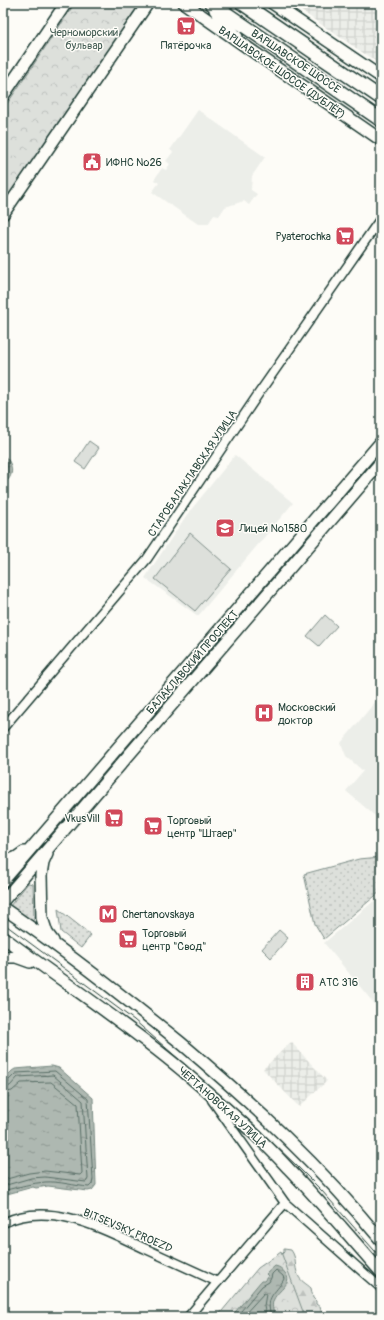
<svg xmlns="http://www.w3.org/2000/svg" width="384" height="1320" viewBox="0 0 384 1320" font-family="Pangolin,sans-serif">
	<defs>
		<pattern id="industrial-grid" width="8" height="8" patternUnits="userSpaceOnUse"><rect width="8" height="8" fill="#eceee9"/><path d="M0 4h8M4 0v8" fill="none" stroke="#cacdc8"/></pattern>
		<pattern id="grass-dots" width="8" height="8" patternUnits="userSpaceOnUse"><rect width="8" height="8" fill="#dde0db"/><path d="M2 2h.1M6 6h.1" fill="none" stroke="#bdc1bd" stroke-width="1.8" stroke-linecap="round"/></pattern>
		<pattern id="forest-firs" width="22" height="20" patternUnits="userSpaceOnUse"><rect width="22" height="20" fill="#dde0db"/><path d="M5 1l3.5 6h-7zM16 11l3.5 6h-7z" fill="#bdc1bd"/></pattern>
		<pattern id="park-crowns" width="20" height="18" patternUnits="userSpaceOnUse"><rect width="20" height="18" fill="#dde0db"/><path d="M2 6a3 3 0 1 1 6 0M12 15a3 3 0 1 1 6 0" fill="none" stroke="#bdc1bd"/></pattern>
		<pattern id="water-ripples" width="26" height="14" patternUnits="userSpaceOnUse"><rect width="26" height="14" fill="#aeb8b1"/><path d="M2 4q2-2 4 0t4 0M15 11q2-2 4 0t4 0" fill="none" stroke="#8d9791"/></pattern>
	</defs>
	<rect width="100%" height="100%" fill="#fdfcf7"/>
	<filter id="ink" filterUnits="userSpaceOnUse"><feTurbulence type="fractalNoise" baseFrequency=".025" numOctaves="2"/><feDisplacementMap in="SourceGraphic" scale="8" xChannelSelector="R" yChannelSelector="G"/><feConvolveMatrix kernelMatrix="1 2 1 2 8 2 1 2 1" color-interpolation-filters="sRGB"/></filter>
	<g filter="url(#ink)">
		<!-- built -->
		<path fill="#eceee9" d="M198,110L265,157L252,176L251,190L257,194L249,205L244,201L225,207L219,216L214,215L208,224H198L152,192L159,183L154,180L162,168L166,170L170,164L166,161L173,152L170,150Z
			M235,455L293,503L198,616L145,578L186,516Z
			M381,695V821L346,791L363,771L346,756L341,743Z
			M381,895V1012L324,943Z"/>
		<!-- industrial -->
		<path fill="url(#industrial-grid)" d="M290,3H381V65L300,10Z
			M291,1042L327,1081L299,1107L263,1069Z"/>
		<!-- grass -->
		<path fill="url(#grass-dots)" stroke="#7e8e88" d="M381,857V891L324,939L315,924L304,874L359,859Z
			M28,883L33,884L34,919L32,922L10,906Z
			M58,909L91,935L81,948L61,932Z"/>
		<!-- forest -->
		<path fill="url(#forest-firs)" stroke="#7e8e88" d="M281,3H312C306,12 288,10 281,3Z
			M284,1249L291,1250C297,1258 294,1266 298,1275C300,1281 307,1284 311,1288L313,1298L316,1301V1304L320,1307L323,1317H275L280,1256L284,1252Z"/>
		<!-- park -->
		<path fill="url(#park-crowns)" stroke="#7e8e88" d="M75,3H141L3,204V110Z
			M281,1252L305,1317H217L258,1268Z"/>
		<!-- pitch -->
		<path fill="#dde0db" stroke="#7e8e88" d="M89,441L99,448L85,469L75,462Z
			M190,533L231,569L195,611L155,579Z
			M325,615L337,626L319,646L307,636Z
			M279,930L288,938L271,958L262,949Z"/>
		<!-- water -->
		<path fill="url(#water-ripples)" stroke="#75877f" d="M3,455C14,463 15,477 3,484Z
			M52,1066L59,1068L93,1098L96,1185L92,1190L88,1191L48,1186L36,1188L33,1187L7,1194L5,1197H3V1080L12,1071L15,1069Z
			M275,1266C280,1267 282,1269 285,1273C294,1283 278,1290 274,1299C271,1304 273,1311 275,1317H231L261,1281H264L268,1276L266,1274Z"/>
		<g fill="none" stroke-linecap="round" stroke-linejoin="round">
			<!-- shore -->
			<path stroke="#586e66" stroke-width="1" d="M3,1082H7L16,1073L55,1071L88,1099L93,1179L92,1184L89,1187C75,1186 59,1181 45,1182C32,1183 19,1187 6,1190L3,1193
				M3,1087L10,1086L18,1077L53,1075L83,1101L88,1179L86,1182L45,1177L31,1178L3,1186
				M3,1093L12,1091L21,1083L51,1082L78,1104L82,1173L80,1175L45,1171L29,1173L3,1180
				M236,1317L262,1286L269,1282L271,1278L272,1274L276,1270L283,1276L284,1279C275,1295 265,1295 271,1317
				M242,1317L264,1293L266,1294L264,1306L266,1317"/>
			<!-- street casing -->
			<g stroke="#1f3d34" stroke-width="11">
				<path id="street" d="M3,728L147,559L259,393L381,218
					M212,1100L285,1203L381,1288
					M3,1223C51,1200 102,1229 146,1249C170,1260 194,1271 218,1282
					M188,1317L285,1203"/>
			</g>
			<!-- secondary casing -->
			<g stroke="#1f3d34" stroke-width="14">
				<path id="secondary" d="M184,3L258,55L381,140
					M272,3L381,77
					M215,10L237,37
					M3,96L66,3
					M3,214L148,3
					M47,854L43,863L41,875L42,918L47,933L53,941
					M3,863L17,857L24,852
					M3,881L381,442
					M3,901L381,462
					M3,908C65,950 123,996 181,1043C253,1104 321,1167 381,1240
					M3,937C63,982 126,1023 183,1071C219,1102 256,1133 288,1168C320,1201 350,1237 381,1272
					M3,957H16L30,962"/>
			</g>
			<!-- primary casing -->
			<g stroke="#1f3d34" stroke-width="16">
				<path id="primary" d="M211,3L381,120
					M242,3L381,98"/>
			</g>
			<!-- street -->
			<use href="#street" stroke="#fdfcf7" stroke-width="8"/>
			<!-- secondary -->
			<use href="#secondary" stroke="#fdfcf7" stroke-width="11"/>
			<!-- primary -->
			<use href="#primary" stroke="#fdfcf7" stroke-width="13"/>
			<!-- tram -->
			<path stroke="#1f3d34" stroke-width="1" d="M3,923L134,1020L253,1124L296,1165L322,1191L381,1258"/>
		</g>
	</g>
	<!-- icons -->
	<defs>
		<g id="supermarket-square" transform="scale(1)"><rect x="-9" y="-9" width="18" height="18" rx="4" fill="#d1495b" stroke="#fdfcf7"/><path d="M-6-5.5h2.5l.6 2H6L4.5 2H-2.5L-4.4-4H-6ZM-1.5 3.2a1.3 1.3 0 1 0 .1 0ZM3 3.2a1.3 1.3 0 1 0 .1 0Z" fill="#fff"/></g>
		<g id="civic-square" transform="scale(1)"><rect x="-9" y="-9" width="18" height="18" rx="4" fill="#d1495b" stroke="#fdfcf7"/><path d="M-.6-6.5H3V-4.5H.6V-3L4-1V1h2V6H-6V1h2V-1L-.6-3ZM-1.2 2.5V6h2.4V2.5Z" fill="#fff"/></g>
		<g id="school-square" transform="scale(1)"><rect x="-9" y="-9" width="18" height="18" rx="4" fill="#d1495b" stroke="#fdfcf7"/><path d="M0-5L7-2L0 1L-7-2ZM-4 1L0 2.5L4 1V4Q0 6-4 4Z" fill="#fff"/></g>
		<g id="hospital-square" transform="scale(1)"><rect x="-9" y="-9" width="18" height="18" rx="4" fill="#d1495b" stroke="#fdfcf7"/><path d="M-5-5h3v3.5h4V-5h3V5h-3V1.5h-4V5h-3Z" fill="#fff"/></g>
		<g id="metro-square" transform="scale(1)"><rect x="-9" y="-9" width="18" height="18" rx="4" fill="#d1495b" stroke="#fdfcf7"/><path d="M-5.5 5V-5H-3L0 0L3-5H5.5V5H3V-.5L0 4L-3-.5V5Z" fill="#fff"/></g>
		<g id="building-square" transform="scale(1)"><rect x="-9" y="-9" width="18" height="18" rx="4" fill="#d1495b" stroke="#fdfcf7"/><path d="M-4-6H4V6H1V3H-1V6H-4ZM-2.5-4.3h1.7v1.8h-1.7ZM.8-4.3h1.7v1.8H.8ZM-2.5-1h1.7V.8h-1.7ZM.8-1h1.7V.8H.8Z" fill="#fff"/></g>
	</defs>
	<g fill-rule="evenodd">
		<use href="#supermarket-square" x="186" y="26"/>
		<use href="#civic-square" x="92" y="162"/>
		<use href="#supermarket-square" x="345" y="236"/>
		<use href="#school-square" x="225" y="528"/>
		<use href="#hospital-square" x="264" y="713"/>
		<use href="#supermarket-square" x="114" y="818"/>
		<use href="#supermarket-square" x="153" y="826"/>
		<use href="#metro-square" x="108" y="914"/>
		<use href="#supermarket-square" x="128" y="939"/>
		<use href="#building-square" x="305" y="982"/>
	</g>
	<g text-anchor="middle" stroke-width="3" stroke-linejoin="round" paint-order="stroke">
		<!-- park labels -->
		<g font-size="11" fill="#455e55" stroke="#fdfcf7">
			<text x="84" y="36">Черноморский<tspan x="84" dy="13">бульвар</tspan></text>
		</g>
		<!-- poi labels -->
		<g font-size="11" fill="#1f3d34" stroke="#fdfcf7" text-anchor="start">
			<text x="186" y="49" text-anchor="middle">Пятёрочка</text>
			<text x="106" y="166">ИФНС №26</text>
			<text x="331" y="240" text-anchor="end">Pyaterochka</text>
			<text x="239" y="532">Лицей №1580</text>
			<text x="278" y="711">Московский<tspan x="278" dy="13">доктор</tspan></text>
			<text x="100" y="822" text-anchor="end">VkusVill</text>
			<text x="167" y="824">Торговый<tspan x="167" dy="13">центр "Штаер"</tspan></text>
			<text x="122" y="918">Chertanovskaya</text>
			<text x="142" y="937">Торговый<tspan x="142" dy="13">центр "Свод"</tspan></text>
			<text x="319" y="986">АТС 316</text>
		</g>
		<!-- street labels -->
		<g font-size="11" fill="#1f3d34" stroke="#fdfcf7">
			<text transform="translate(296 61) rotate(34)" y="4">ВАРШАВСКОЕ ШОССЕ</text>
			<text transform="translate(282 72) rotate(35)" y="4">ВАРШАВСКОЕ ШОССЕ (ДУБЛЁР)</text>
			<text transform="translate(192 473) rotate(-56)" y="4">СТАРОБАЛАКЛАВСКАЯ УЛИЦА</text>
			<text transform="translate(192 662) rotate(-49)" y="4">БАЛАКЛАВСКИЙ ПРОСПЕКТ</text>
			<text transform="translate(223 1107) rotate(42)" y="4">ЧЕРТАНОВСКАЯ УЛИЦА</text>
			<text transform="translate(128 1230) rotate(23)" y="4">BITSEVSKY PROEZD</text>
		</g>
	</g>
	<!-- margin -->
	<rect width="384" height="1320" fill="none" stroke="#fdfcf7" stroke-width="16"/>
	<rect x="8" y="8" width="368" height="1304" fill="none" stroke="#1f3d34" stroke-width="1.5" filter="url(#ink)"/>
</svg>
